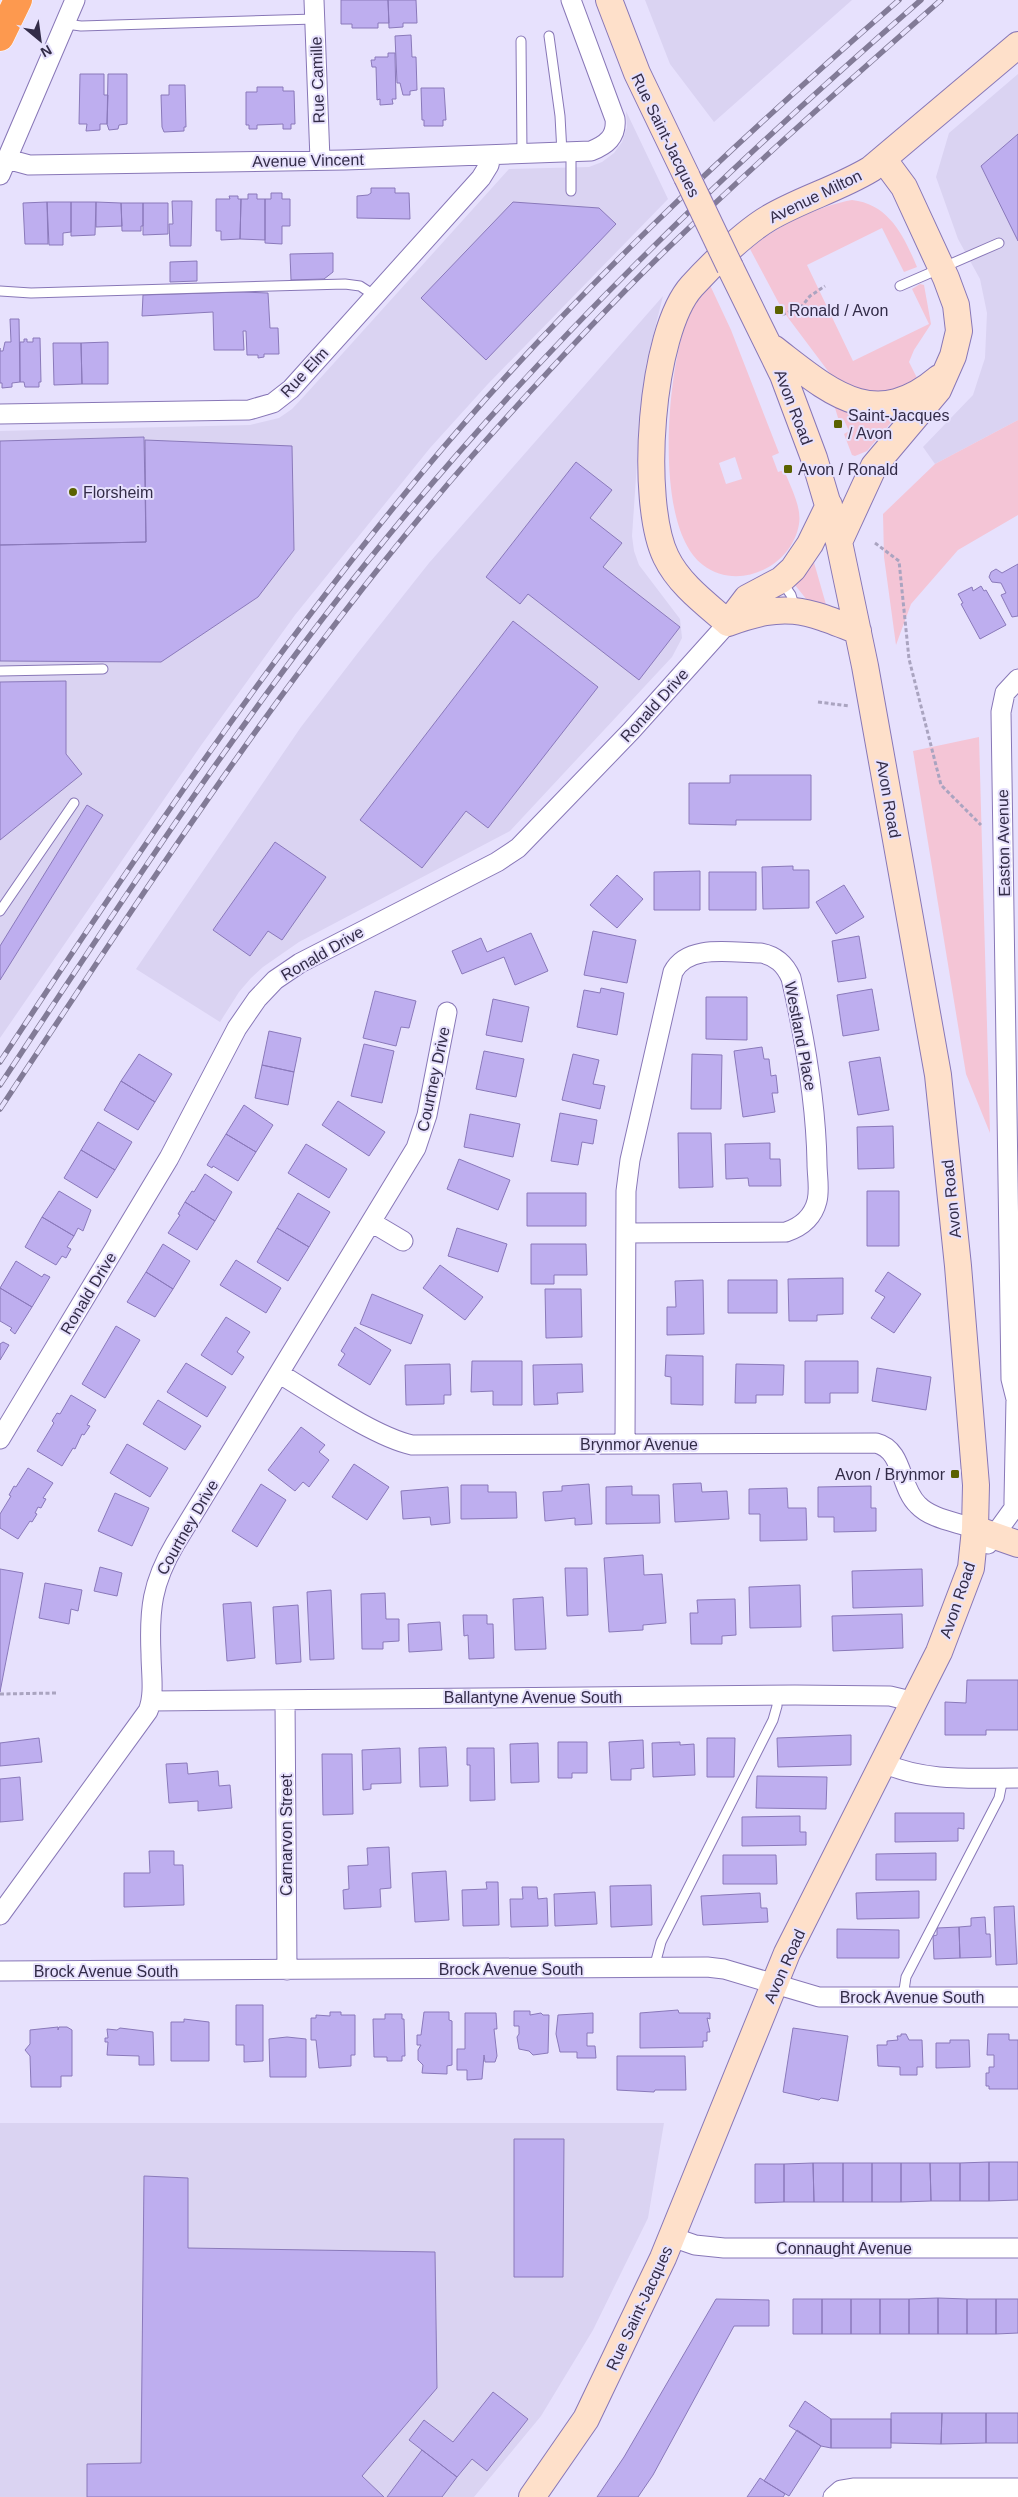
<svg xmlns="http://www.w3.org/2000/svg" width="1018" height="2497" viewBox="0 0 1018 2497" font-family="Helvetica,sans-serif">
	<rect width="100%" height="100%" fill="#e7e1fd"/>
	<!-- built -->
	<path fill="#dad3f2" d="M645,0H852L714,122L670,64Z
		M1018,74V420L935,464L923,447L973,395L985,358L987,313L980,279L958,239L936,177L949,133Z
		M626,111L668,199L487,385L430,448L295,615L202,744L0,1038V431L250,425L279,418L292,409L306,394L509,169L589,167L602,162L614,153L622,142L627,127Z
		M663,296L646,364L641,404L632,536L634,551L639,565L680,619L682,638L672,657L510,831L299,942L263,967L251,978L239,992L220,1022L136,969L301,727L357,654L429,563Z
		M0,2123H664L648,2218L593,2330L541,2416L474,2497H0Z"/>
	<!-- green -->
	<path fill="#f4c5d6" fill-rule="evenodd" d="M852,200C889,204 904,236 917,267L904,272L882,228L807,265L853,361L929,324L912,289L920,284L924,285L931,324L914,350L909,362L917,378L898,389L872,393L834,379L783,311L750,249C775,227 818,206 852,200Z
		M709,283L731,330L779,453L772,456L778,472L784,470C790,486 802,507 799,524C792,567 738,592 703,565C654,528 667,381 684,329C689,312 699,298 709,283ZM735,457L742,479L726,484L719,463Z
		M836,406L892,416L894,419L867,451L855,456L852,455L844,434L849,431L844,420L839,421L835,408Z
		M1018,420V515L958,550L911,604L896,645L884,557L883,514L935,464Z
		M813,559L827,608L807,600L795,585Z
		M979,737L990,1133L966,1074L913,751Z"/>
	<!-- building -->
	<path fill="#beaeef" stroke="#8a79ba" d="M341,0H388L389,23H378V28H352V24H341Z
		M388,0H416L417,23H403V27L389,28Z
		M411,35L412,57H416L417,90L410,91V95H403L400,83H397L395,36Z
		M388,53H395V56L396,99H392L393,104L380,105V99L377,100L376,67H372L371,60H375V57H388Z
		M80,74H104V95H108L107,124H100V130L86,131L87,124H79Z
		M108,74H127V124L119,125L118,129L109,130L107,124Z
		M169,85H185L186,127H184V131L164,132L162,127L161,95H169Z
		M257,87H283V91H294L295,124H291V129H283V124L257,125V129H249V125H246V92H257Z
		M421,88H444L446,120H443V126H424V120H422Z
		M1018,134V241L981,166Z
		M371,188H395V193H409L410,219L357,218V196L368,195L371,193Z
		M271,193H282V199H290V226H282V244L265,243V199H271Z
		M248,194H257V199H265V240L240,239L241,199H248Z
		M229,196H238V199H241L240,239L221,240V231H216V199H230Z
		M172,201H192L191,246H170L169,224H173Z
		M47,202H71V232L63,233V245H49Z
		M47,202L48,244H25L23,203Z
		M71,202H96L95,235L71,236Z
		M96,202L121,203L122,226L96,227Z
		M513,202L599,208L616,224L486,360L421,298Z
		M121,203H143V226H141V231H122Z
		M143,203H168V234L143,235Z
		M333,253V272L324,279L291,280L290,254Z
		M197,261V281L170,282V262Z
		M242,292L268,293L270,328H278L279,354H264V357L258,358V355H247L246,331H243L244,350H214L213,312L142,316L143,295Z
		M10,319H19L20,382L12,383V387L2,388V383H0V348V351H3L5,342H11Z
		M33,338H40L41,382H39V387H25L24,382H20V342H24V339H27V342H33Z
		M108,342V384H82L81,343Z
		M53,343H81L82,384L54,385Z
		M144,437L146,542L0,545V441Z
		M145,440L292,446L294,550L258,597L161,662L0,661V545L146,542Z
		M576,462L612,490L590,518L622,543L603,567L680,627L639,680L528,594L520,604L486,577Z
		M1018,564V616L1012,617L1001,595L1006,593L1001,583L992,582L989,577L991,572L996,569L1002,573Z
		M981,586L984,591L986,590L1006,625L980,639L961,604L963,603L958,594L972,587L973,591Z
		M513,621L598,687L488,828L466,811L422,868L360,820Z
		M66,681V754L82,774L0,840V682Z
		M730,775H811V820H736V825L689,824V783H730Z
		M87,805L103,815L0,980V946Z
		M275,842L326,877L282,940L268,931L250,956L213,930Z
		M793,866V870H809V908L763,909L762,867Z
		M700,871V910H654V872Z
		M709,872H756V910H709Z
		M617,875L643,899L617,928L590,905Z
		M844,885L864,917L836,934L816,902Z
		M593,931L636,940L627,983L584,975Z
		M531,933L548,971L515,985L504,957L462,974L452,951L481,938L487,952Z
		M859,936L866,978L838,982L832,941Z
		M601,988L624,993L617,1035L577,1027L584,990L600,993Z
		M872,989L879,1030L843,1036L837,995Z
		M375,991L416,1001L409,1028L401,1027L396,1046L363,1038Z
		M706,997H747V1040L706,1039Z
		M493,999L529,1007L522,1042L486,1035Z
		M269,1031L301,1038L294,1072L262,1065Z
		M364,1044L394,1051L382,1103L351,1096Z
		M762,1047L764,1059H769L771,1076L776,1075L778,1093H772L775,1112L743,1117L734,1051Z
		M484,1051L524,1059L516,1097L476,1089Z
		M139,1054L172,1074L155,1102L121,1081Z
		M573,1054L599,1060L593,1084L605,1086L600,1109L562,1100Z
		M692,1054L722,1055L721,1109H691Z
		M880,1057L889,1110L858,1115L849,1062Z
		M262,1065L294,1072L288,1105L255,1098Z
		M121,1081L155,1102L138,1130L104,1110Z
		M338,1101L385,1132L369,1156L322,1125Z
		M244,1105L273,1125L256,1152L226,1134Z
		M560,1113L597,1120L593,1144L582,1142L578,1165L551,1161Z
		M470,1114L520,1124L513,1157L464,1147Z
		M98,1122L132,1142L115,1170L81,1150Z
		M893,1126L894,1168L858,1169L857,1127Z
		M678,1133H711L713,1187L679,1188Z
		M226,1134L256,1152L238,1181L213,1166L212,1168L207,1165Z
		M770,1143V1159H780L781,1186H749L748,1178L726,1179L725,1144Z
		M306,1144L347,1169L329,1198L288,1173Z
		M81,1150L115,1170L97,1198L64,1178Z
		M459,1159L510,1180L498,1210L447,1189Z
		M205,1174L232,1192L215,1221L185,1202L192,1191L194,1192Z
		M59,1191L91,1210L83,1231L78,1228L74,1236L42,1217Z
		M867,1191H899V1246H867Z
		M298,1193L330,1212L309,1247L277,1228Z
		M527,1193H586V1226H527Z
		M185,1202L215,1221L197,1250L168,1233L180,1215L178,1214Z
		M42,1217L74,1236L67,1247L71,1249L66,1258L62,1256L56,1265L25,1247Z
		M277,1228L309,1247L288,1281L257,1262Z
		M457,1228L507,1244L498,1272L448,1256Z
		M163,1244L190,1261L173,1289L146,1272Z
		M531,1244H586L587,1275H554V1284H531Z
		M236,1260L281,1288L266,1313L220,1285Z
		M16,1261L42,1277L44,1274L50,1277L32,1307L0,1288Z
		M440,1265L483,1297L465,1320L423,1288Z
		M146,1272L173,1289L155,1317L127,1302Z
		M888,1272L921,1294L894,1333L871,1318L885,1297L875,1291Z
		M843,1278V1314L817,1315V1321H789L788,1279Z
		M703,1280L704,1334L667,1335V1307H676L675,1281Z
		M728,1280H777V1313H728Z
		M0,1288L32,1307L15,1334L10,1330L12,1328L0,1321Z
		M545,1289H581L582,1337L546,1338Z
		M372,1294L423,1315L411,1344L360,1324Z
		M226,1317L250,1332L237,1352L244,1357L232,1375L201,1355Z
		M116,1326L140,1340L105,1398L82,1384Z
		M355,1327L391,1350L370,1385L338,1365L345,1354L341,1351Z
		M3,1342L9,1345L0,1360V1344Z
		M666,1355L703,1356V1405L671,1404V1377L665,1376Z
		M472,1361H522V1405H493V1391L471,1392Z
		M805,1361H858V1393H830V1403H805Z
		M186,1363L226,1387L207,1417L167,1392Z
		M450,1364L451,1395H444V1404L406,1405L405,1365Z
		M582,1364L583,1392L557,1393L558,1404L534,1405L533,1365Z
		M736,1364L784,1365L783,1395H756V1403H735Z
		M877,1368L931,1377L926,1410L872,1401Z
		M71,1395L96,1410L87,1425L90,1426L84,1435L82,1434L75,1449L73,1448L62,1466L37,1451L54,1423L52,1421L57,1413L60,1414Z
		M158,1400L201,1426L185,1450L143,1424Z
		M301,1427L325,1445L319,1452L329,1460L309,1487L303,1482L295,1491L268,1470Z
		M127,1444L168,1468L150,1497L110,1473Z
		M354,1464L389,1487L367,1520L332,1497Z
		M28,1468L53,1483L43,1498L46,1499L41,1508L38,1507L35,1513L37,1514L32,1522L30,1521L18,1539L0,1528V1514L11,1496L9,1495L14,1486L16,1487Z
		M701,1483L702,1492L727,1491L729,1519L675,1522L673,1484Z
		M261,1484L286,1500L257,1547L232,1531Z
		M589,1484L592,1524L575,1525V1518L545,1521L543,1492L562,1491V1486Z
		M461,1485H488V1492H516L517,1518L461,1519Z
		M632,1486V1495H659L660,1523L606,1524V1487Z
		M871,1486V1508H876V1531L834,1532V1517H818V1487Z
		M448,1487L450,1523L431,1525L430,1517L403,1519L401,1491Z
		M787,1488L788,1508H806L807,1540L760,1541V1514H749V1489Z
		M115,1493L149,1508L132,1546L98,1531Z
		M643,1555L644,1575L662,1574L666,1623L643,1625V1630L609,1632L604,1558Z
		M100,1567L122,1573L117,1596L94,1591Z
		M565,1568H587L588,1615L567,1616Z
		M0,1569L23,1573L0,1692Z
		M922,1569L923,1606L853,1608L852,1571Z
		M45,1583L82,1590L78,1611L71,1609L69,1624L39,1618Z
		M800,1585L801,1627L750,1628L749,1587Z
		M331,1590L334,1659L310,1660L307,1592Z
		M385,1593L386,1619H399V1641L383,1642V1649H362L361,1594Z
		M543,1597L546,1649L515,1650L513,1599Z
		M735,1599L736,1635L722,1636V1644H691L690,1613H698L697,1600Z
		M251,1602L255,1658L227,1661L223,1604Z
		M298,1605L301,1662L276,1664L273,1607Z
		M902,1614L903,1648L833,1651L832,1616Z
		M463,1615H487V1624H493L494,1658L469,1659L468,1635L464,1636Z
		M440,1622L442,1650L409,1652L408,1624Z
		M967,1680H1018V1730H986V1735H945V1702L966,1703Z
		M851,1735V1765L778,1767L777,1738Z
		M39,1738L42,1762L0,1766V1743Z
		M707,1738H735L734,1777H707Z
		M643,1740L644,1768L631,1769V1780H611L609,1742Z
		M558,1742H587V1773H572V1778H558Z
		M680,1742V1745L694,1744L695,1775L653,1777L652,1743Z
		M538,1743L539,1782L511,1783L510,1744Z
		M446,1747L448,1786L420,1787L419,1748Z
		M400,1748L401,1783L371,1784V1789L363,1790L362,1750Z
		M467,1748H494L495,1800L470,1801V1765H467Z
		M322,1754H352L353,1814L323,1815Z
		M187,1763L188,1774L218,1771L219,1786L230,1785L232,1808L198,1811V1801L169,1803L166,1764Z
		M757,1776L827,1777L826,1809L756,1808Z
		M20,1777L23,1820L0,1822V1779Z
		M895,1813H964V1829L958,1828V1841L895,1842Z
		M800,1816V1832H806V1845L742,1846V1817Z
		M389,1847L391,1888L380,1889L381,1907L344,1909L343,1890L349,1889L348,1866L368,1865L367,1848Z
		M149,1851H174V1865H183L184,1905L124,1907V1873H150Z
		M936,1853V1880H876V1854Z
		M723,1855H776L777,1884H723Z
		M446,1871L449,1920L415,1922L412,1873Z
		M486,1882H498L499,1925L463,1926L462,1890L487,1889Z
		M651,1885L652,1925L611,1927L610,1886Z
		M522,1887H537L538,1899L547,1898L548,1926L511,1927L510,1899H523Z
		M919,1891V1918L857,1919L856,1893Z
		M595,1892L597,1924L555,1926L554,1894Z
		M760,1893L761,1908H767L768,1922L703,1925L701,1896Z
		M1014,1906L1017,1964L996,1965L994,1907Z
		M985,1917L986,1934H990L991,1957L960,1958L959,1927L971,1926V1918Z
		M959,1927L960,1958L934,1959L933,1936L937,1935V1928Z
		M837,1929L899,1930V1958H837Z
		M236,2005H263V2061L244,2062V2045H236Z
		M678,2010L679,2013H710V2019L707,2018L710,2032H707V2041H703V2047L640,2048V2013Z
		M514,2011H530V2015L541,2013L543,2015H549L548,2053L533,2055L529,2051L519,2049L517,2037L519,2034V2026H514Z
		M330,2012H341V2015H355V2055H351V2066L319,2068L316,2040H311V2018H316V2015L330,2016Z
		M424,2012H449V2020L452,2021V2065L447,2066V2074L422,2073L423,2065L418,2060V2050L421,2045H417V2035H421Z
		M465,2013H496L497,2029H494L497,2056L495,2062H485L484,2055L482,2079L467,2080V2070H457V2049H465Z
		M593,2013V2033H587V2046H595L596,2058H577V2052H560L556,2034L558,2015Z
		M385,2014H402V2019H404L405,2056H402V2061H387V2057H374L373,2019H385Z
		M184,2019L209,2022V2061H171V2022H184Z
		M58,2027V2030L59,2027H67L72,2030V2076H61V2087H31L30,2056L25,2050L30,2044V2030Z
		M120,2028L153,2032L154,2065H139V2056L107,2055L108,2042H105V2038H108L107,2029L117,2030Z
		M793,2028L848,2036L838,2101L821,2098L819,2100L783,2092Z
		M901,2034H906L909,2040H922L923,2067H917V2075H900V2067L878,2066L877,2045H887V2041L898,2040L897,2036H901Z
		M988,2034H1009V2040H1018V2089H989V2086H986V2073H989V2067H994V2055H987Z
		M287,2037L306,2039V2077H270L269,2039Z
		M950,2040H969L970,2067L936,2068V2043H950Z
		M617,2056H685L686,2090H655L654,2092L617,2090Z
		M514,2139H564L563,2277H514Z
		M989,2162H1018V2200L989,2201Z
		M989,2162V2201H960V2163Z
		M813,2163H843V2202H814Z
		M813,2163L814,2202H784V2164Z
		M843,2163H872V2202H843Z
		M872,2163H901V2202H872Z
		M901,2163H930L931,2201L901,2202Z
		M930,2163H960V2201H931Z
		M755,2164H784V2202L755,2203Z
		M144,2176L188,2178V2248L435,2252L437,2388L362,2476L384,2497H87V2464L141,2463Z
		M938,2298L967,2299V2334H938Z
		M938,2298V2334H909V2299Z
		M716,2299L769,2300V2326H734L653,2475L638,2497H597L624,2457Z
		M793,2299H822V2334H793Z
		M822,2299H851V2334H822Z
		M851,2299H880V2334H851Z
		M880,2299H909V2334H880Z
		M967,2299H996V2334H967Z
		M996,2299H1018V2333L996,2334Z
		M493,2392L528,2419L487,2471L472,2459L457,2477L409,2440L424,2420L453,2442Z
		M805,2401L831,2419V2448L821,2446L789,2426Z
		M891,2413H942L941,2444L891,2443Z
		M942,2413H986V2443L941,2444Z
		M986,2413H1018V2443H986Z
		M831,2419H891V2448H831Z
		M797,2430L821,2446L789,2496L764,2481Z
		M422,2450L457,2477L442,2497H387Z
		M760,2478L785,2494L783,2497H747Z"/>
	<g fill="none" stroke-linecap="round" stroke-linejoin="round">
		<!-- lane casing -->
		<g stroke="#8877b7" stroke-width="11">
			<path id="lane" d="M66,24L81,26L315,19
				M549,36L560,116L562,153
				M521,41L522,154
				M571,191V153
				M900,286L999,243
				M0,291L31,293L345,284L360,286L374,295
				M782,582L791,595L795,608
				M0,671L103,669
				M0,911L74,803
				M654,1968L661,1942L773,1720L777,1706V1695
				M903,1997L906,1977L999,1798L1003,1778"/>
		</g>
		<!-- street casing -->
		<g stroke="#8877b7" stroke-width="21">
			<path id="street" d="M314,0L320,160
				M7,159L29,165L345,160L591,151C606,145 617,137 615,119L571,0
				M0,175L75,0
				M0,414L249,410L273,403L291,389L481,178L489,165L491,155
				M371,1222L403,1241
				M280,1374C315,1395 373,1436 412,1445L876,1443C904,1450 899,1487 918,1505C931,1519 957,1522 975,1529
				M0,1439L169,1158L237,1028L257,999L275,980L300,963L497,862L518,848L631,731L728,623
				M625,1444L626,1191L630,1160L673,972C688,943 733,953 761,953C776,956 785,964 791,978C805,1039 816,1102 817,1163C817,1176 820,1189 817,1201C813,1217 801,1227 786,1232L627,1233
				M988,1544L1014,1508V1500L1016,1399L1011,1379L1001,712L1005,693L1018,679
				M285,1700L287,1970
				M151,1701L795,1695L890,1696L915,1702
				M883,1763C926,1782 971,1778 1018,1778
				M0,1915L148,1711C155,1694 151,1673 151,1654C149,1609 152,1583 175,1544L416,1148L427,1115L447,1012
				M0,1971L707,1967L724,1969L819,1997H1018
				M672,2237L695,2245L724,2248H1018
				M833,2497L841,2490L853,2488H1018"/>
		</g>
		<!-- secondary casing -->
		<g stroke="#8877b7" stroke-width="28">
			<path id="secondary" d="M609,0L637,73L687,177
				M773,348C828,390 873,434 939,378
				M839,542L874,466L938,390L953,356L959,331L956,305L946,278L904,187L884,160
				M728,623C705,603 679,584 666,557C639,502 650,332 692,286C711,265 745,232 769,218C801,199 838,189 871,169L1018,45
				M728,623L747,598L781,580L793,569L810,544L829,505
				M728,623C786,602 803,609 858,631
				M975,1529L1018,1544
				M532,2497L586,2419L663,2258L787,1953L939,1652L971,1568L975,1529L976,1485L958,1266L938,1075L865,666L839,542L814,458L783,375L730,267"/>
		</g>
		<!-- highway casing -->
		<g stroke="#fff" stroke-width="29">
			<path id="highway" d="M0,37L18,0"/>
		</g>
		<!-- path -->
		<path stroke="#aaa4c0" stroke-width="3" stroke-dasharray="4 2.5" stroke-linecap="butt" d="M782,315L802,306L810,296L825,286
			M875,543L899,561L909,659L941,785L981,825
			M818,702L849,706
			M0,1694L58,1693"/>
		<!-- lane -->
		<use href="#lane" stroke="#fff" stroke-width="9"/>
		<!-- street -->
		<use href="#street" stroke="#fff" stroke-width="19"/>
		<!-- secondary -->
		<use href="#secondary" stroke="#fee0ca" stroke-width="26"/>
		<!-- highway -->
		<use href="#highway" stroke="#fd994f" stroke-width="28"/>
		<!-- rail casing -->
		<g stroke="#827b97" stroke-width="5.5">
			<path id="rail" d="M0,1062C133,860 267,660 421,474C564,302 730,147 899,0
				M0,1085C118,907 234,728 367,562C532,356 722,173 921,0
				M0,1109C149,884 295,658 473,455C536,384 601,313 669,247C757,162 849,81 941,0"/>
		</g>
		<!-- rail -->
		<use href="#rail" stroke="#e7e1fd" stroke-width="4" stroke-dasharray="11" stroke-linecap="butt"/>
		<!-- secondary-bridge casing -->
		<g stroke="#8877b7" stroke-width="28" stroke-linecap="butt">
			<path id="secondary-bridge" d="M687,177L730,267"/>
		</g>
		<!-- secondary-bridge -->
		<use href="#secondary-bridge" stroke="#fee0ca" stroke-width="26"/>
	</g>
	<!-- markers -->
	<g fill="#5b6200" stroke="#e7e1fd" stroke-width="2">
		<rect x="774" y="305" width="10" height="10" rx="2.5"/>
		<rect x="833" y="419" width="10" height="10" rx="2.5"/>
		<rect x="783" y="464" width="10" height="10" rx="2.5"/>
		<circle cx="73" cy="492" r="5"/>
		<rect x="950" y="1469" width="10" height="10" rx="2.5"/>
	</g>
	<g text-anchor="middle" stroke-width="4" stroke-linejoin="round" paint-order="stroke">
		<!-- street labels -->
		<g font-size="16" fill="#332c48" stroke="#e7e1fd">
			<text transform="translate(317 80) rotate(-92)" y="6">Rue Camille</text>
			<text transform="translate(666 135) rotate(64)" y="6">Rue Saint-Jacques</text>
			<text transform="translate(308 160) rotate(-1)" y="6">Avenue Vincent</text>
			<text transform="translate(815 196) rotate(-26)" y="6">Avenue Milton</text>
			<text transform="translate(304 372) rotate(-47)" y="6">Rue Elm</text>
			<text transform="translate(794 407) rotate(69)" y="6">Avon Road</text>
			<text transform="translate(654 705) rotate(-48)" y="6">Ronald Drive</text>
			<text transform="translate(889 799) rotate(80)" y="6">Avon Road</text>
			<text transform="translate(1003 843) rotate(-91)" y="6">Easton Avenue</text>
			<text transform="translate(322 953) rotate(-30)" y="6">Ronald Drive</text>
			<text transform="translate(801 1036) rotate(79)" y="6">Westland Place</text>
			<text transform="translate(433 1079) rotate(-78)" y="6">Courtney Drive</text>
			<text transform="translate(951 1199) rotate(-96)" y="6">Avon Road</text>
			<text transform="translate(88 1293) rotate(-59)" y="6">Ronald Drive</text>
			<text x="639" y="1450">Brynmor Avenue</text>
			<text transform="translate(187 1527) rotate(-60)" y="6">Courtney Drive</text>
			<text transform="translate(957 1600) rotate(-71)" y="6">Avon Road</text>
			<text x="533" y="1703">Ballantyne Avenue South</text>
			<text transform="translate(286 1835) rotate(-90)" y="6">Carnarvon Street</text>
			<text transform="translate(784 1966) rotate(-66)" y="6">Avon Road</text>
			<text x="511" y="1975">Brock Avenue South</text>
			<text x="106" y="1977">Brock Avenue South</text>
			<text x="912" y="2003">Brock Avenue South</text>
			<text x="844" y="2254">Connaught Avenue</text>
			<text transform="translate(639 2308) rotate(-65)" y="6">Rue Saint-Jacques</text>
		</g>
		<!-- poi labels -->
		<g font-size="16" fill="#332c48" stroke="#e7e1fd" text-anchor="start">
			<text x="789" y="316">Ronald / Avon</text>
			<text x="848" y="421">Saint-Jacques<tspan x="848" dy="18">/ Avon</tspan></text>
			<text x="798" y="475">Avon / Ronald</text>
			<text x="83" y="498">Florsheim</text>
			<text x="945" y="1480" text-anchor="end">Avon / Brynmor</text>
		</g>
	</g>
	<!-- north arrow -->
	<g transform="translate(40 40) rotate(151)" stroke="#e7e1fd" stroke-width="4" paint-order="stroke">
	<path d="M0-4L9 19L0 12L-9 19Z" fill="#332c48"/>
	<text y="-8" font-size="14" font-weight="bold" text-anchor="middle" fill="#332c48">N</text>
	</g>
</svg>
